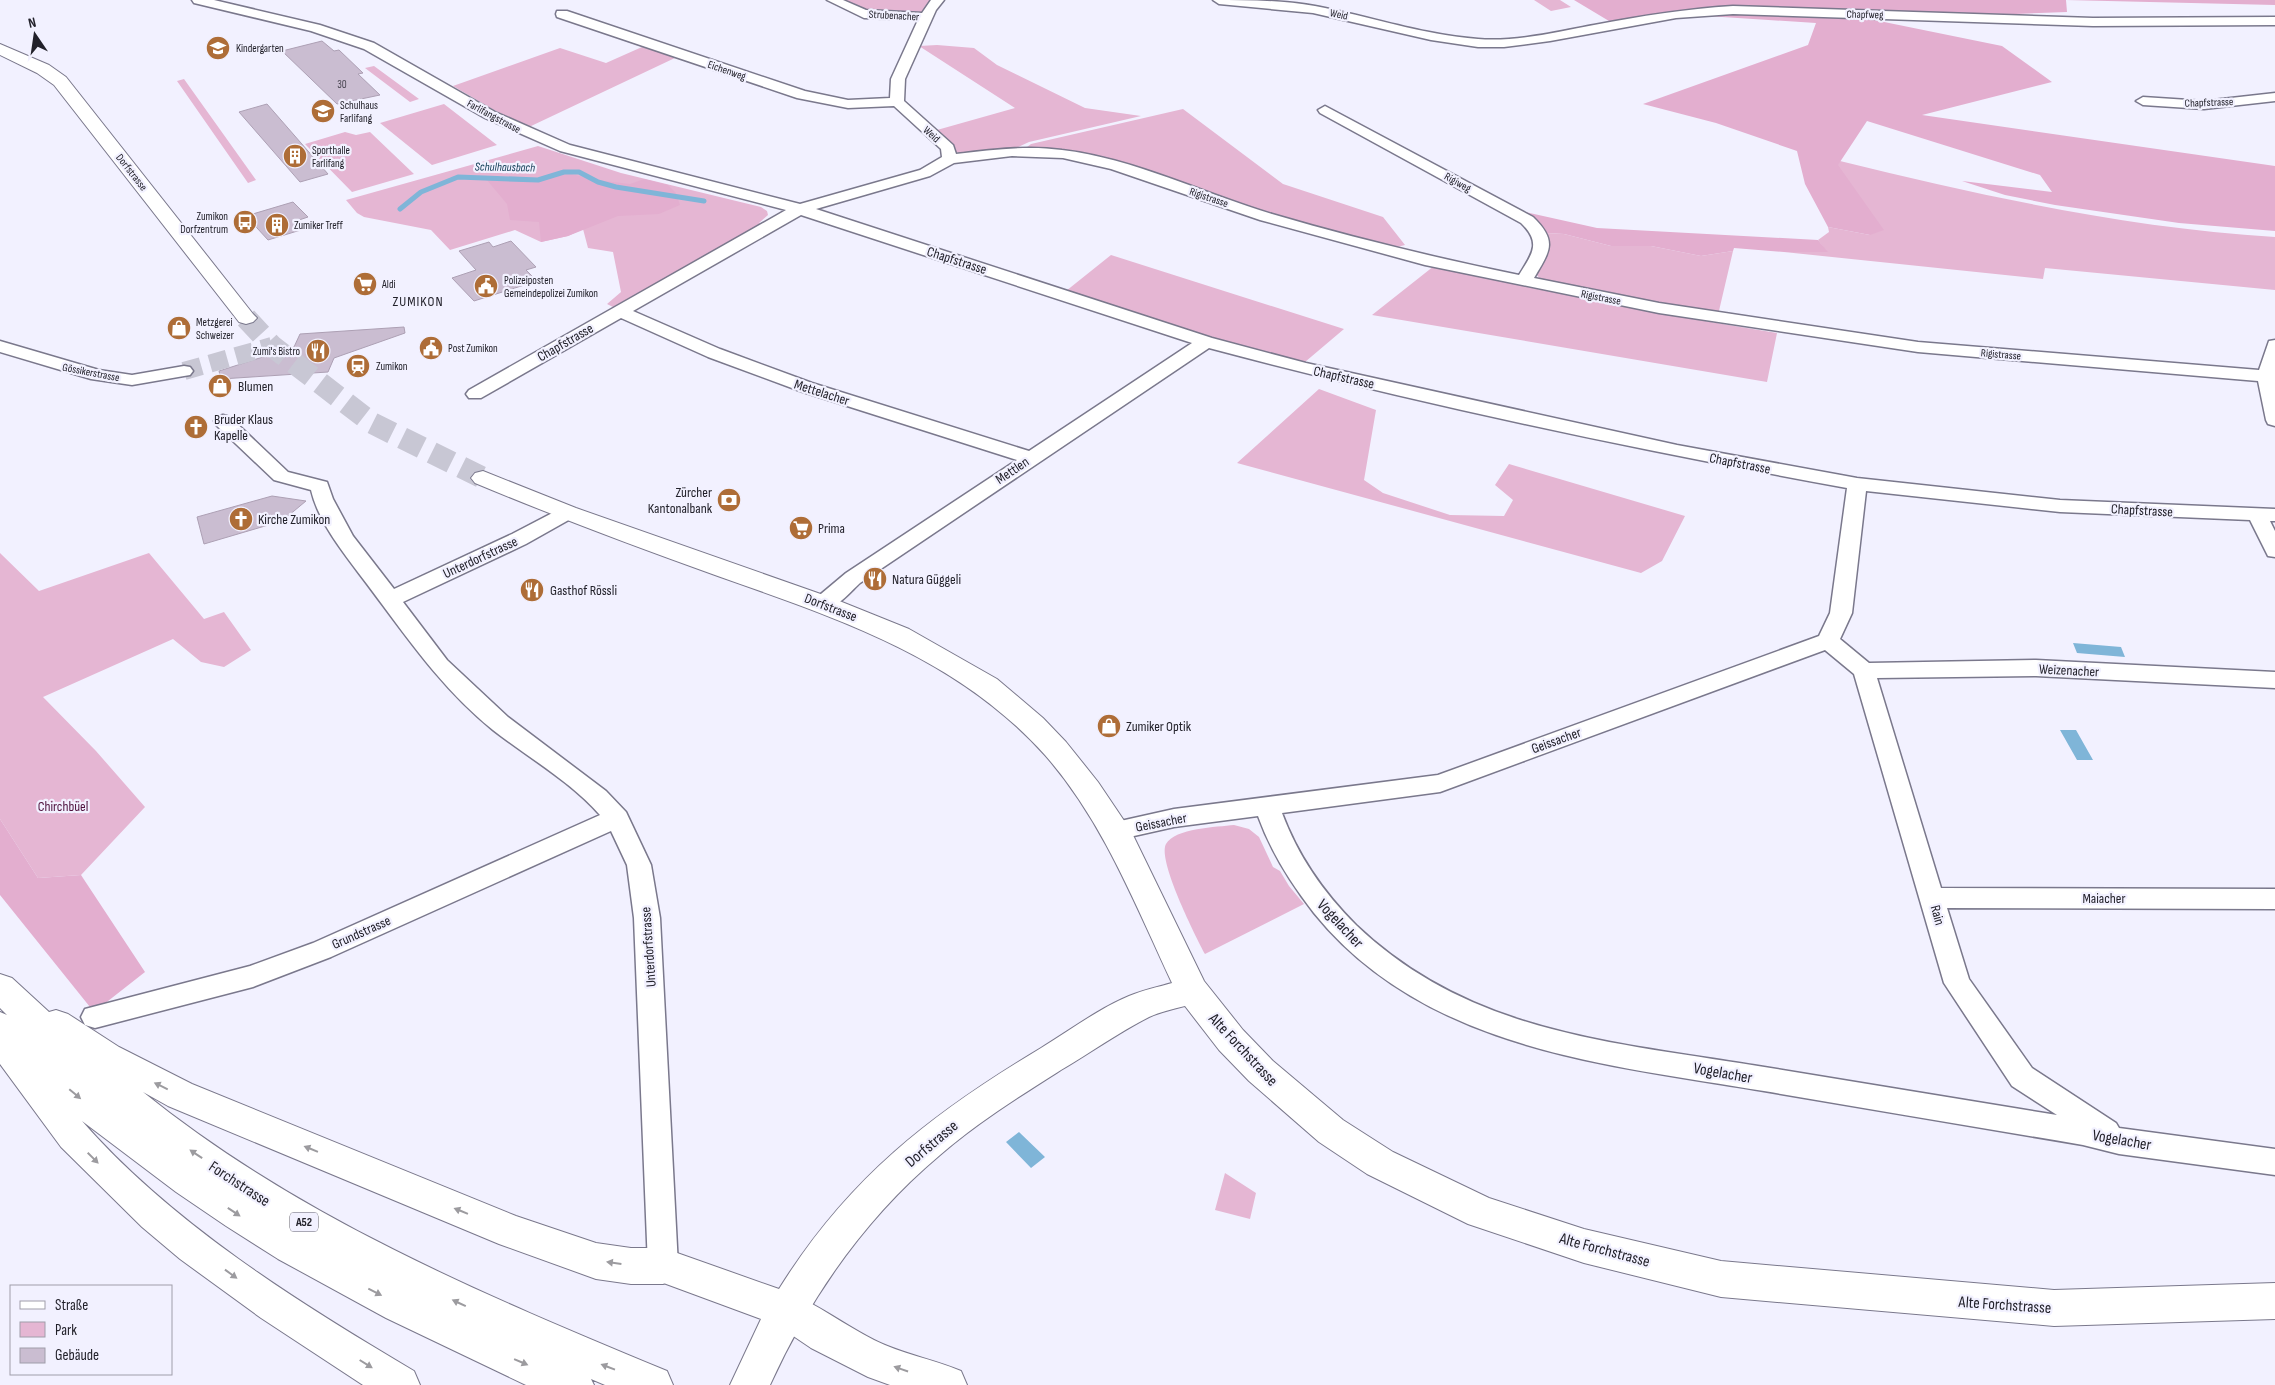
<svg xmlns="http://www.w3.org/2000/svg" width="2275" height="1385" viewBox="0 0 2275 1385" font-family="'Sofia Sans Condensed',sans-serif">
	<rect width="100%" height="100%" fill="#f2f1ff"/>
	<!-- green -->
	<path fill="#e5b6d3" d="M833,0H938L927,17L864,14Z
		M1534,0H1560L1571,7L1551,11Z
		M937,45L974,48L997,65L1085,108L1141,116L1029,142L1016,148L966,155L956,152L952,143L937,130L1015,108L919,46Z
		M642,47L677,57L529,127L494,110L453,86L560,48L606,63Z
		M374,66L419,99L410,102L365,68Z
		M184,79L256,180L248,183L177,81Z
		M444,104L497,145L432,165L380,123Z
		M1183,109L1283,184L1383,217L1405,245L1393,248L1295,221L1089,154L1058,150H1023L1031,144Z
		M345,132L356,135L370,132L414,174L352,192L305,144Z
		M538,146L621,173L761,207L767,211L768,215L759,223L763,224L613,307L607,304L621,292L613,252L588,248L583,229L568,236L541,242L515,230L450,250L431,230L364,217L357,213L346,200Z
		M1840,161C1983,196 2127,228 2275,237V290L2045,268L2043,279L1784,252H1827L1818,240L1829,232L1828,227L1870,235L1837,165Z
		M1546,233L1564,234L1611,246H1651L1701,256L1733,251L1718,315L1541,280L1536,274L1548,243Z
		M1111,255L1344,329L1305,362L1224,341L1066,291Z
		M1434,266C1548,293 1662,314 1777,333L1767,382L1372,315Z
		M1319,389L1376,410L1364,480L1383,493L1450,515L1504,516L1513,500L1495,485L1509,464L1685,516L1662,561L1641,573L1237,463Z
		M0,553L39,591L149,553L204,619L224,612L251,650L224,667L201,662L173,639L43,697L96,751L145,807L81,875L38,878L0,819Z
		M1234,825L1249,829L1259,837L1273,867L1280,871L1289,886L1304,904L1205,954C1196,937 1157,860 1166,844C1175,828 1217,827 1234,825Z
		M1225,1173L1256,1193L1250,1219L1215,1210Z"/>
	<!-- forest -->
	<path fill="#e3aecf" d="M1574,0H2275V5L2066,0L2067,12L2016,14L1835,12L2002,46L2052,82L1922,115L2275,166V231L2179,223L2055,205L2005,195L1962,181L2052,192L2040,175L1867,121L1838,165L1884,230L1870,235L1828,227L1805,184L1797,151L1716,123L1643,104L1808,45L1816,23L1676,14L1614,24Z
		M566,173L604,181L630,184L644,179L668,185L676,193L680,205L659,214L618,216L568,236L541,242L539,222L510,220L507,204L486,179L541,181Z
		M1521,211L1597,228L1818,240L1828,252H1784L1734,248L1733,251L1701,256L1651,246H1611L1564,234L1546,233L1538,223Z
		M0,819L38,878L81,875L145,972L94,1012L0,895Z"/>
	<!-- water -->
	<path fill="#7fb5d8" d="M2073,643L2121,647L2125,657L2077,653Z
		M2060,730H2076L2093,760H2077Z
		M1019,1132L1045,1157L1031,1168L1006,1142Z"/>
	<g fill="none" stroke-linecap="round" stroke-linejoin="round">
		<!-- stream -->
		<path stroke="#7fb5d8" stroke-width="5" d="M400,209L421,192L458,177L538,180L564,172H579L598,182L616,187L704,201"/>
	</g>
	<!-- building -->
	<path fill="#cabdd1" stroke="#ada0b4" d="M322,41L334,51L339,50L363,73L358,74L380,95L337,104L282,51Z
		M267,104L328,174L300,182L239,112Z
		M293,202L308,217L296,221L304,229L268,240L246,216Z
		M511,241L536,267L526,270L537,281L474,301L452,278L476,270L459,251L489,242L493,247Z
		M404,327L405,333L334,358L328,372L221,379L219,371L294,347L300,334Z
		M272,496L306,501L282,521L204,544L197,517Z"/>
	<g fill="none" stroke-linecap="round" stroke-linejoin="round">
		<!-- street-tunnel -->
		<path stroke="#c8c7d4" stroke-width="18" stroke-dasharray="18 9" stroke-linecap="butt" d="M184,371L272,346"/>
		<!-- secondary-tunnel -->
		<path stroke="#c8c7d4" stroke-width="22" stroke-dasharray="22 11" stroke-linecap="butt" d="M246,318L272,346L372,423L483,478"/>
		<!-- street casing -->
		<g stroke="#7a788c" stroke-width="3">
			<path id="street" d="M192,0H214L320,25L374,43L495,112L570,145L800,204L920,170L942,157L941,149L894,106L848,108L797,98L557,17L556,14L557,11H567L805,91L848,100L890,98L891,79L918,20L864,18L827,0H843L866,10L922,13L931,0H944L936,10L905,79L904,101L953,145L956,154C992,150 1027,145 1062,150C1132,158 1205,194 1272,214C1354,238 1436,258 1519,275C1532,254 1542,243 1521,223L1320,113L1318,110L1325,106L1533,217C1558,241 1550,251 1534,278L1659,303L1918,342L2259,370L2269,341L2275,340V426L2268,424L2266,420L2258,381L1918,352L1659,313L1425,265L1260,220L1111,169L1063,158L1012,156L954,163L930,176L816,209L1212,338L1306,363L1677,445L1857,478L2060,500L2275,509V521H2270L2275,531V557L2268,556L2250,520L2060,512L1866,491L1852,613L1840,639L1869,663L2036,660L2275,672V688L2036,676L1877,678L1941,888L2275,889V909L1947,908L1969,979L2032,1068L2116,1123L2119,1128L2275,1149V1175L2119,1154L2083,1145C1977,1127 1870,1109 1764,1091C1603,1064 1424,1049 1314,913C1290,882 1271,852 1258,816L1174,827L1116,840L1107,838L1104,831L1107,824L1174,809L1438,775L1819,636L1830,613L1847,488C1633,449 1419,404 1209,348L860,583C848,594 833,614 815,609L812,604L815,599L846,573L1017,460L800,391L708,357L621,318L481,398H469L466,394L469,390L786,210L560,151L485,118L364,49L311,31L194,3ZM801,215L1192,343L1029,451L812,383L720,349L633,311ZM1825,650L1854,674L1944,983L2012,1086L2057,1115C1957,1099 1857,1082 1758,1066C1611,1042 1469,1033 1356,925C1323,892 1298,856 1282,813L1440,792Z
				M1213,0C1246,0 1281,0 1315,6C1369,16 1423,35 1478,39C1516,42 1557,32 1594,25C1641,16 1685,9 1733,6L2093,18L2275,17V25L2093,26L1733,14L1676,18L1550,41L1504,47H1478L1431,40L1313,13L1219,4Z
				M2275,93V101L2204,109L2143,105L2136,101L2143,97L2204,101Z
				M0,341L99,370L132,375L184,366L190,367L193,371L190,375L184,376L132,385L91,379L0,352Z
				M223,415L230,417L288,472L327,482L333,499L353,536L394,589L512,534L560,509L567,507L574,509L577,513L574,517L526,544L403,602L447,660L508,717L606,791L626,812L651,865L660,918L678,1266L674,1276L663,1280L652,1276L648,1266L634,918L627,865L611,831L331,957L253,987L95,1028L85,1025L81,1017L85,1009L250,966L313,943L600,815C570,781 529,758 493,730C442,689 406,636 367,584C346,556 319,524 311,490L274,480L216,425L214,421L216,417Z"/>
		</g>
		<!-- secondary casing -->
		<g stroke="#7a788c" stroke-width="2">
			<path id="secondary" d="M0,44L49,65L66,77L253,314L257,318L253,322L246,324L239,322L54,85L37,73L0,55Z
				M483,471L576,508L832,598L909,629L997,679L1043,718L1066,742L1098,782L1131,831L1204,981L1243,1030L1273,1061L1343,1120L1393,1152L1489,1198L1584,1229L1721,1261L2054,1290L2275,1283V1319L2054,1326L1721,1297L1584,1263L1468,1224L1367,1174L1319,1142L1249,1081L1219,1050L1185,1006C1173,1009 1160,1012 1149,1017C1119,1032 1090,1053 1061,1070C1020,1096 977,1123 940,1155C865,1218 810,1297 770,1385H730L761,1319L650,1278L644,1266L650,1254L663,1248L779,1289C848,1178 931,1114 1041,1048C1069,1031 1098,1009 1129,996C1143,990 1158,987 1172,983C1135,904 1103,821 1045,755C956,656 836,618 715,575C634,546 554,516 475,483L471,478L475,473Z"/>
		</g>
		<!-- highway casing -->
		<g stroke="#7a788c" stroke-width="2">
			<path id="highway" d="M0,974L12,978L49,1012L56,1010L68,1014L119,1047L192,1084L516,1216L596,1243L631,1248H663L676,1254L682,1266L676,1278L663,1284H631L596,1279L499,1244L168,1106L143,1092C299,1218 484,1295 667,1371L673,1385H605L591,1379L594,1385H526L386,1318L278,1259L226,1226L176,1192L82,1121C171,1223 299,1303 414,1371L420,1385H363L261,1318L180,1259L142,1227L61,1147L0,1064V1012L7,1015L0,1008Z
				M787,1292C818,1304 844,1325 874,1340C901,1354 933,1359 961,1371L967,1385H890L868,1377L811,1348L774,1323L768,1310L774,1297Z"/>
		</g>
		<!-- street -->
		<use href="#street" fill="#fff" fill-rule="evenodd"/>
		<!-- secondary -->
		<use href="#secondary" fill="#fff" fill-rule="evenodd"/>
		<!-- highway -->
		<use href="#highway" fill="#fff" fill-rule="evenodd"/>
	</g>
	<!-- one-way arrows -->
	<defs><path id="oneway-solid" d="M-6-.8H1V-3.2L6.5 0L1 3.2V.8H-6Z" transform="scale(1.25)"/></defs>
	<g fill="#9c9b9f">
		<use href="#oneway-solid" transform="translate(161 1086) rotate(-154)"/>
		<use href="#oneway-solid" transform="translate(75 1094) rotate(40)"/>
		<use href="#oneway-solid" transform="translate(311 1149) rotate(-158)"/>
		<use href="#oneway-solid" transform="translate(196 1154) rotate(-146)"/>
		<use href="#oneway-solid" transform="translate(93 1158) rotate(45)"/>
		<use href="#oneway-solid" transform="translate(461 1211) rotate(-158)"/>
		<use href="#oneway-solid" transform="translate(234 1212) rotate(34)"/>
		<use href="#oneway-solid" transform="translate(614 1263) rotate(-172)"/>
		<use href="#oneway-solid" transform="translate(231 1274) rotate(36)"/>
		<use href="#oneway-solid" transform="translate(375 1292) rotate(27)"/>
		<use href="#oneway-solid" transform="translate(459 1303) rotate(-155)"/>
		<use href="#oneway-solid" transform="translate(521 1362) rotate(23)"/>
		<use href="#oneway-solid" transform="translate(366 1364) rotate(32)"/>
		<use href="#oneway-solid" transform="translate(608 1367) rotate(-159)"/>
		<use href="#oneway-solid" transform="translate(901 1369) rotate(-161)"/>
	</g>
	<!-- icons -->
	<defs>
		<g id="school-disc" transform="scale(1.25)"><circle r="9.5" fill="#ae6d37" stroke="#f2f1ff"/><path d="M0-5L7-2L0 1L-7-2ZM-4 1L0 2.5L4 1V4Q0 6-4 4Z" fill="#fff"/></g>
		<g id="building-disc" transform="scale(1.25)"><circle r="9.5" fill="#ae6d37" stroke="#f2f1ff"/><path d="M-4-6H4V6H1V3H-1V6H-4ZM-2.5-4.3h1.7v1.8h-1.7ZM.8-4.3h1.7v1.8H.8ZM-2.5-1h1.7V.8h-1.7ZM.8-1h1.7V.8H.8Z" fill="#fff"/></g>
		<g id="bus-disc" transform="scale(1.25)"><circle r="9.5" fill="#ae6d37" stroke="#f2f1ff"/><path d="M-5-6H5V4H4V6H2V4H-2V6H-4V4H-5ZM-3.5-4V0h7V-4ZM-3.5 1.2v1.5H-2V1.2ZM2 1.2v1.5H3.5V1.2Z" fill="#fff"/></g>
		<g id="supermarket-disc" transform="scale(1.25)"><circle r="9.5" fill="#ae6d37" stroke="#f2f1ff"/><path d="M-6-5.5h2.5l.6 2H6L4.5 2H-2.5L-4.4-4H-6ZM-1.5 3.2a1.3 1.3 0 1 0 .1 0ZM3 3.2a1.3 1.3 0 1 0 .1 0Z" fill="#fff"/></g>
		<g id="civic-disc" transform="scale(1.25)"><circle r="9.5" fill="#ae6d37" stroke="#f2f1ff"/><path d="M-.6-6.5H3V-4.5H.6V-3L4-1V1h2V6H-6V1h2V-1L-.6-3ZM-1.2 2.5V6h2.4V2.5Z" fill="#fff"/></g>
		<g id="shop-disc" transform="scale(1.25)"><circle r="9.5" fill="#ae6d37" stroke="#f2f1ff"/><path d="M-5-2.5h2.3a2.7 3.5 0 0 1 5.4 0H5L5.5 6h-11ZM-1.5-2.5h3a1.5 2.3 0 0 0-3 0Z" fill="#fff"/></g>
		<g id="restaurant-disc" transform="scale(1.25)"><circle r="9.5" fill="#ae6d37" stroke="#f2f1ff"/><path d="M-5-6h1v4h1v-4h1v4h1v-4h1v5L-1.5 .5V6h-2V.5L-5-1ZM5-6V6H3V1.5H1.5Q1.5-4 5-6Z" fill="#fff"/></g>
		<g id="station-disc" transform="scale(1.25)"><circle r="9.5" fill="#ae6d37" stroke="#f2f1ff"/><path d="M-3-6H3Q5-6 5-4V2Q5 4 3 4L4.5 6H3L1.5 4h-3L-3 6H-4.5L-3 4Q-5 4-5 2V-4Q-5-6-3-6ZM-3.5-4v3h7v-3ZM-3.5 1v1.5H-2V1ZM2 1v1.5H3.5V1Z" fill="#fff"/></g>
		<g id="church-disc" transform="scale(1.25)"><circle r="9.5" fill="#ae6d37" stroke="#f2f1ff"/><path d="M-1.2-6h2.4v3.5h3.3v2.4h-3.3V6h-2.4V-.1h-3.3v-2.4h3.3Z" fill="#fff"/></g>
		<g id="bank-disc" transform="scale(1.25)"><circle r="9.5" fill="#ae6d37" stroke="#f2f1ff"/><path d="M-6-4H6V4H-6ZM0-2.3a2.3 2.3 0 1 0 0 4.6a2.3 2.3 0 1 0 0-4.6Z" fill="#fff"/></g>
	</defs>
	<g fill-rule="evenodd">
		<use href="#school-disc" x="218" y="48"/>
		<use href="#school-disc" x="323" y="111"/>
		<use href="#building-disc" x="295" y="156"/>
		<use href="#bus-disc" x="245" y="222"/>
		<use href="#building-disc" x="277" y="225"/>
		<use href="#supermarket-disc" x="365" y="284"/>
		<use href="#civic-disc" x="486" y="286"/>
		<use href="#shop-disc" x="179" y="328"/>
		<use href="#civic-disc" x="431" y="348"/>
		<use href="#restaurant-disc" x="318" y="351"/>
		<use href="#station-disc" x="358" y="366"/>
		<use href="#shop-disc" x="220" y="386"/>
		<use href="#church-disc" x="196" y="427"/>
		<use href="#bank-disc" x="729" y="500"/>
		<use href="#church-disc" x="241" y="519"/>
		<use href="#supermarket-disc" x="801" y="528"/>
		<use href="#restaurant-disc" x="875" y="579"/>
		<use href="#restaurant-disc" x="532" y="590"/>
		<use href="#shop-disc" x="1109" y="726"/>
	</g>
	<g text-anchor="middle" stroke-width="4.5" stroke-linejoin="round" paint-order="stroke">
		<!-- far-street labels -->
		<g font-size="11" fill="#22212a" stroke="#f2f1ff">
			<text transform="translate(1339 14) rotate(12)" y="4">Weid</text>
			<text transform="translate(1865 14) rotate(1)" y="4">Chapfweg</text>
			<text transform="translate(894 15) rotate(3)" y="4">Strubenacher</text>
			<text transform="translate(727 70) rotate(19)" y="4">Eichenweg</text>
			<text transform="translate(2209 102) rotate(-2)" y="4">Chapfstrasse</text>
			<text transform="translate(494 116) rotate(28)" y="4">Farlifangstrasse</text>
			<text transform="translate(932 134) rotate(42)" y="4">Weid</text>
			<text transform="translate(132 172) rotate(52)" y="4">Dorfstrasse</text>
			<text transform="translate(1458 182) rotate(29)" y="4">Rigiweg</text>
			<text transform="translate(1209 197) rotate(19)" y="4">Rigistrasse</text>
			<text transform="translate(1601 297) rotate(11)" y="4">Rigistrasse</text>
			<text transform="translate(2001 354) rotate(5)" y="4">Rigistrasse</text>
			<text transform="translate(91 372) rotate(11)" y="4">Gössikerstrasse</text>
		</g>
		<!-- far-poi labels -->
		<g font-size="11" fill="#22212a" stroke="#f2f1ff" text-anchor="start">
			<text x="236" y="52">Kindergarten</text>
			<text x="340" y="109">Schulhaus<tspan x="340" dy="13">Farlifang</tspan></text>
			<text x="312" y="154">Sporthalle<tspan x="312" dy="13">Farlifang</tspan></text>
			<text x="228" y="220" text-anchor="end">Zumikon<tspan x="228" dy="13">Dorfzentrum</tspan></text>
			<text x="294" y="229">Zumiker Treff</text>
			<text x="504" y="284">Polizeiposten<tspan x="504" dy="13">Gemeindepolizei Zumikon</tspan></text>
			<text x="382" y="288">Aldi</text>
			<text x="196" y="326">Metzgerei<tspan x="196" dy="13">Schweizer</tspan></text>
			<text x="448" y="352">Post Zumikon</text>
			<text x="300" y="355" text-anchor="end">Zumi's Bistro</text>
			<text x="376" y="370">Zumikon</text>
		</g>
		<!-- number labels -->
		<g font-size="11" fill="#4c4854">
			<text x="342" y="88">30</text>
		</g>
		<!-- far-water labels -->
		<g font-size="12" font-style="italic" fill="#103c54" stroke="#f2f1ff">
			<text transform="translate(505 167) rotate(1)" y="4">Schulhausbach</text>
		</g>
		<!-- shield labels -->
		<rect fill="#f2f1ff" stroke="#605f6a" stroke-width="1" x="290" y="1212.5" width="28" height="19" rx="4"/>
		<g font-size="12" font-weight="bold" fill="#22212a">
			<text x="304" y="1226">A52</text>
		</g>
		<!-- street labels -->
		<g font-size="14" fill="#22212a" stroke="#f2f1ff">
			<text transform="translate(957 260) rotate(18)" y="5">Chapfstrasse</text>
			<text transform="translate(565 342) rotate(-30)" y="5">Chapfstrasse</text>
			<text transform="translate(1344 377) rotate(13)" y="5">Chapfstrasse</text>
			<text transform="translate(822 392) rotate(18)" y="5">Mettelacher</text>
			<text transform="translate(1740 463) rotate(11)" y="5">Chapfstrasse</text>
			<text transform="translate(1012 470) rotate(-34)" y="5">Mettlen</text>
			<text transform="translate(2142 510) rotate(3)" y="5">Chapfstrasse</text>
			<text transform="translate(480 557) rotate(-25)" y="5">Unterdorfstrasse</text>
			<text transform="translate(831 607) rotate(21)" y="5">Dorfstrasse</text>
			<text transform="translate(2069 670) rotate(3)" y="5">Weizenacher</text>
			<text transform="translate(1556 740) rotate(-20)" y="5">Geissacher</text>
			<text transform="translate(1161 822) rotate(-11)" y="5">Geissacher</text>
			<text x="2104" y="903">Maiacher</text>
			<text transform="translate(1938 915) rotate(74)" y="5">Rain</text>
			<text transform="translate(361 932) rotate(-24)" y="5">Grundstrasse</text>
			<text transform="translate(648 947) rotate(-94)" y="5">Unterdorfstrasse</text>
		</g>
		<!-- far-quarter labels -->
		<g font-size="14" letter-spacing="1" fill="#22212a" stroke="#f2f1ff">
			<text x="418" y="306">ZUMIKON</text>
		</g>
		<!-- poi labels -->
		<g font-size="14" fill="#22212a" stroke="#f2f1ff" text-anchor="start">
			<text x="238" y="391">Blumen</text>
			<text x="214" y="424">Bruder Klaus<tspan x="214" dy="16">Kapelle</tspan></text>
			<text x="712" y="497" text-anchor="end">Zürcher<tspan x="712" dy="16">Kantonalbank</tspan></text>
			<text x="258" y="524">Kirche Zumikon</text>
			<text x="818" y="533">Prima</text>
			<text x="892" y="584">Natura Güggeli</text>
			<text x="550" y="595">Gasthof Rössli</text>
			<text x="1126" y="731">Zumiker Optik</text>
		</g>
		<!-- park labels -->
		<g font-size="14" fill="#4d0f3c" stroke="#f2f1ff">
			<text x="63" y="811">Chirchbüel</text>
		</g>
		<!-- near-street labels -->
		<g font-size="16" fill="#22212a" stroke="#f2f1ff">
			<text transform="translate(1341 923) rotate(47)" y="6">Vogelacher</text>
			<text transform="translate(1244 1049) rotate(47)" y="6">Alte Forchstrasse</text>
			<text transform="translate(1723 1072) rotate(10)" y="6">Vogelacher</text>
			<text transform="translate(2122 1139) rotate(10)" y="6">Vogelacher</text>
			<text transform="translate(931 1143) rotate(-40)" y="6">Dorfstrasse</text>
			<text transform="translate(240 1183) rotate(33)" y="6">Forchstrasse</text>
			<text transform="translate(1605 1249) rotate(15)" y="6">Alte Forchstrasse</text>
			<text transform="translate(2005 1304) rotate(4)" y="6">Alte Forchstrasse</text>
		</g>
	</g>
	<!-- legend -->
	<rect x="10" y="1285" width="162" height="90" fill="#f2f1ff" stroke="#9f9eaa"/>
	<rect x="20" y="1301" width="25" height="8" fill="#ffffff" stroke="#9f9eaa"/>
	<text x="55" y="1310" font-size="15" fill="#22212a">Straße</text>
	<rect x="20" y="1322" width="25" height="15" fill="#e5b6d3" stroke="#9f9eaa"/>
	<text x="55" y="1335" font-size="15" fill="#22212a">Park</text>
	<rect x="20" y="1348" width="25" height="15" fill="#cabdd1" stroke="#9f9eaa"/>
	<text x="55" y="1360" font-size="15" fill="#22212a">Gebäude</text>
	<!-- north arrow -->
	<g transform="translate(35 35) rotate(347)" stroke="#f2f1ff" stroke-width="4" paint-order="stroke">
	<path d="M0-4L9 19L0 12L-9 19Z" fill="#22212a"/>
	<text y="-8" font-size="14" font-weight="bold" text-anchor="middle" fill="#22212a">N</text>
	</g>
</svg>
